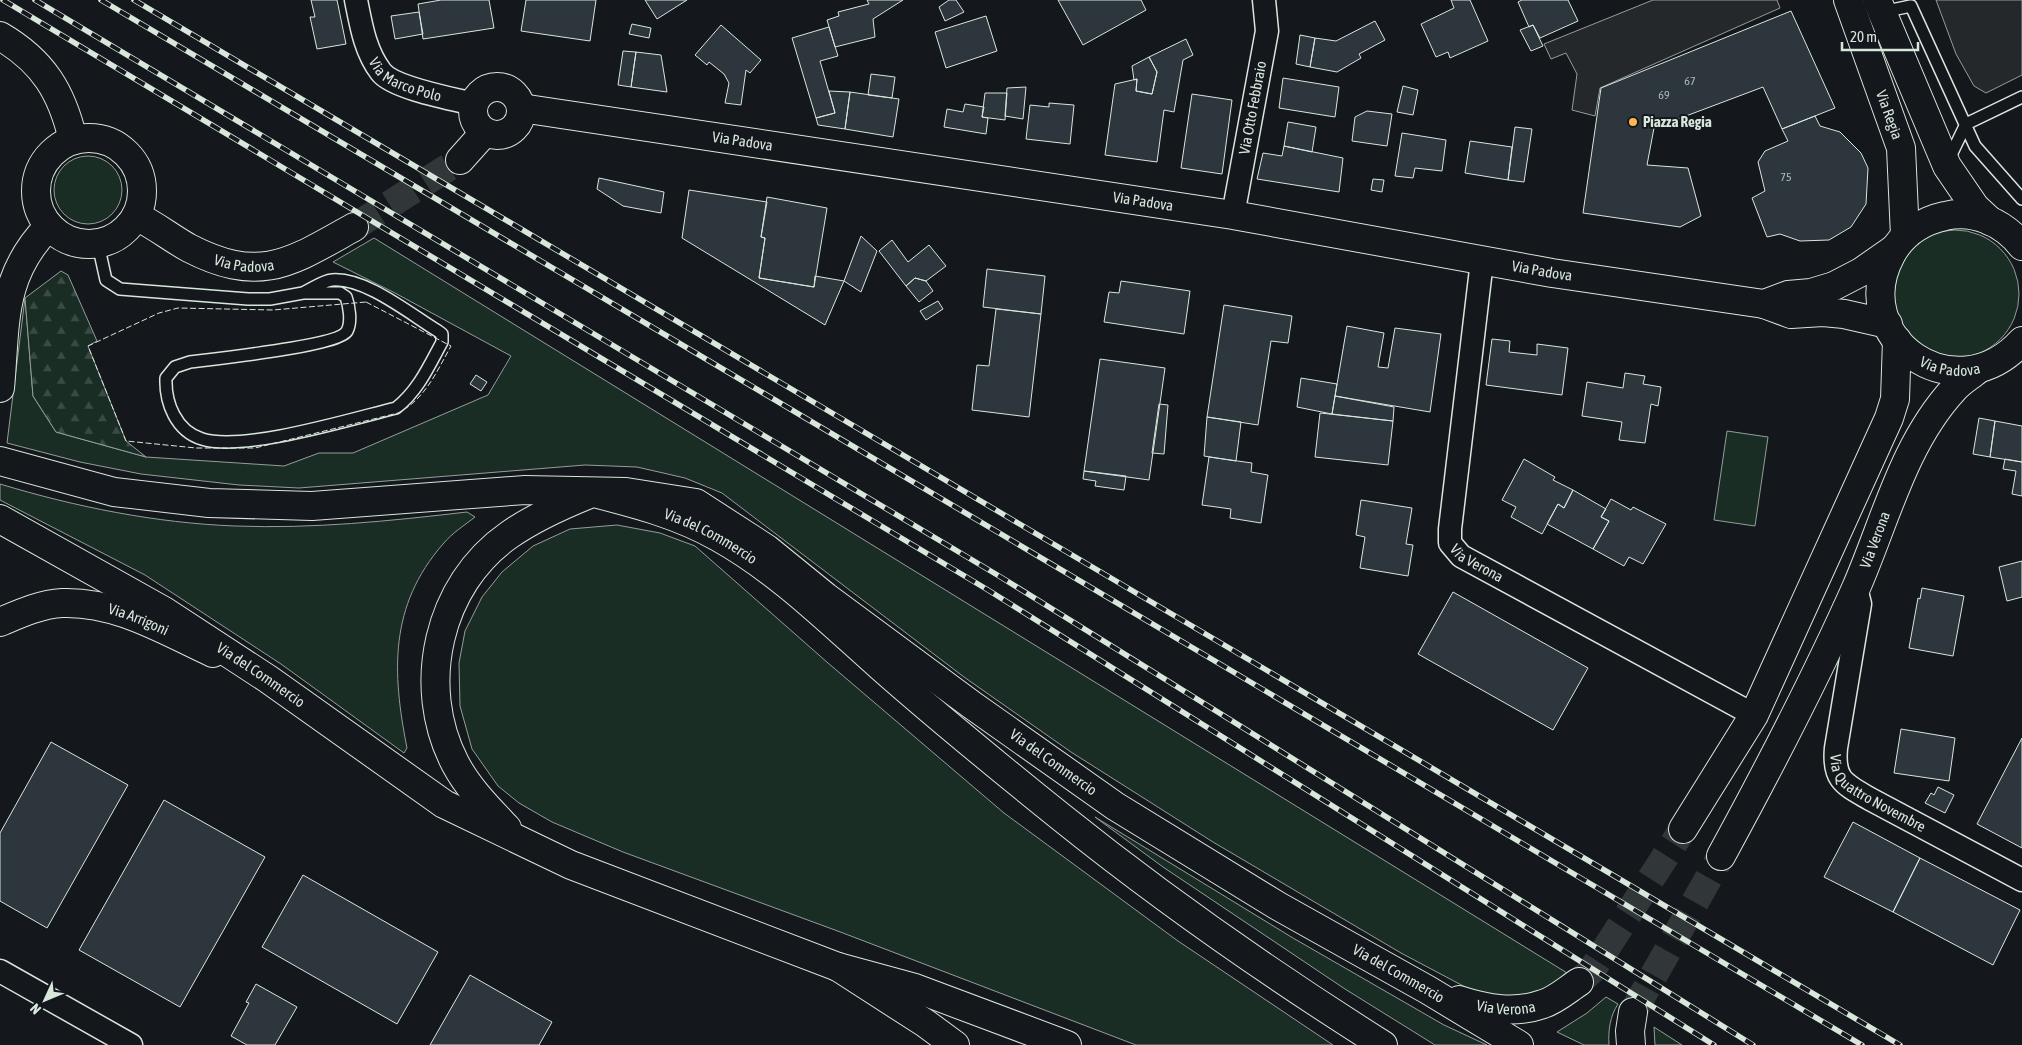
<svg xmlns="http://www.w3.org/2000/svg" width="2022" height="1045" viewBox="0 0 2022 1045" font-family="'Asap Condensed',sans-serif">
	<defs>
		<pattern id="forest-firs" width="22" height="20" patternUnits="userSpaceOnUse" patternTransform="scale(1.25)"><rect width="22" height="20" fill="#1a2d24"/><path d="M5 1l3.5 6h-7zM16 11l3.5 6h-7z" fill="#3b4b43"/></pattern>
	</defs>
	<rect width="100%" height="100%" fill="#14181c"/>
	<!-- green -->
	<path fill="#1a2d24" stroke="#939e99" d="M54 190a34 34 0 1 1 68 0a34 34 0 1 1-68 0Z
		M1891 294a64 64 0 1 1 128 0a64 64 0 1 1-128 0Z
		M374,238L1572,976L1540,992L1519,997H1496L1469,989L1401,953L1213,842L1071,752L964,677L722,493L685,478L637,467L585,465L299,488L239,485L141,474L80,462L7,443L25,298L33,396L56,432L146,457L284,466L319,453H353L488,395L511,356L395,293L333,262Z
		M1727,431L1768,437L1755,526L1714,520Z
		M0,484C76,507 156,523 235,526C313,529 390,521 467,512L475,517C465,525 452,533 443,544C389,606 392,672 407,748L404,753L281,664L145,575L0,500Z
		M617,525L660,533L695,546L828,663L1004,813L1178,941L1333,1045H1136L843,933L623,852L552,822L519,803L498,786L472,749L460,706L459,663L465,631L482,597L502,572L533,546L570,529Z
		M1095,817L1293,938L1444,1025L1487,1045H1435L1345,989L1163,867Z
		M1606,997L1618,1004C1610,1016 1608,1031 1609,1045H1584L1557,1032L1587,1013Z
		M1654,1027L1682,1045H1655Z"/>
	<!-- forest -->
	<path fill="url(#forest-firs)" stroke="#939e99" d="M61,271L68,275L97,341L88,346L126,441L146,457L56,432L33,396L25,298Z"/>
	<!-- parking -->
	<path fill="#24282b" stroke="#939e99" d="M1653,0H1777L1780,8L1600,88L1595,116L1572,110L1577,74L1566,53L1551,59L1544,44Z
		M1936,0H2022V75L1986,93L1974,86L1956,54Z"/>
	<!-- building -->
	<path fill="#2c363c" stroke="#d8e6dc" d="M311,0H337L346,44L317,49L310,17H315Z
		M489,0L494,28L423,39L418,4L441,0Z
		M526,0H596L590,41L521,31Z
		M645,0H687L657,19Z
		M867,0H903L873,19L875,37L835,47L827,20L839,16L838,12L869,4Z
		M949,0H956L964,12L945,21L939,7Z
		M1058,0H1141L1146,10L1083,45Z
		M1451,0H1470L1488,41L1450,58L1448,52L1436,57L1421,24L1454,8Z
		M1522,0H1568L1578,21L1540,38L1533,25L1529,27L1518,2Z
		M1791,11L1835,108L1782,129L1763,87L1654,128L1647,165L1688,168L1701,216L1680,227L1583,213L1601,88Z
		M419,12L423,34L395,39L391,16Z
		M986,16L997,51L946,68L935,32Z
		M1375,21L1385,40L1359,54L1361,58L1337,72L1310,67L1315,38L1336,41Z
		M632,24L651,28L649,38L629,34Z
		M721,25L761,60L750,73L746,70L741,105L725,103L729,83L724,74L709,62L707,65L695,55Z
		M1533,25L1543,46L1531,51L1520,30Z
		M829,27L838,56L820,61L835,113L816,118L792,38Z
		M1300,35L1315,38L1310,67L1296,64Z
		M1186,39L1193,55L1183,60L1174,112L1164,110L1157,162L1105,155L1115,84L1137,79L1136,91L1152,94L1157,72L1149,57Z
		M623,51L636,52L631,87L618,85Z
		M636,52L661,55L667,92L631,87Z
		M1149,57L1157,72L1152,94L1136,91L1137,79L1134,80L1132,66Z
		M871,74L895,77L892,98L868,95Z
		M1283,78L1339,87L1335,117L1279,108Z
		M1403,86L1418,90L1413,115L1397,112Z
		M1026,87L1023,119L1005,116L1007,88Z
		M829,91L850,92L845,129L818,125L816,118L835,113Z
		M850,92L899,99L893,137L845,129Z
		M985,93H1007L1005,120L982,117Z
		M1192,94L1232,100L1222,174L1181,168Z
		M1049,103L1074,105L1070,144L1026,139L1030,105L1049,107Z
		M965,104L984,107L982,117L988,118L986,134L944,127L947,109L963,112Z
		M1367,111L1392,114L1387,146L1352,141L1355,117Z
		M1815,116L1820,126L1840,132L1861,153L1868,168L1866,204L1851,227L1829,240L1800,241L1780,234L1767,237L1752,198L1765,191L1758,162L1765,151L1788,141L1782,129Z
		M1288,122L1316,127L1312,152L1284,146Z
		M1515,127L1532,129L1524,182L1508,180Z
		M1402,133L1446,140L1442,171L1415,168L1413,178L1395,176Z
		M1470,141L1512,147L1508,180L1465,173Z
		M1284,146L1343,158L1339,192L1257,179L1263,153L1282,156Z
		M599,178L664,192L661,213L623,206L597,189Z
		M1373,179L1384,180L1382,192L1371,190Z
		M689,190L767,202L761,237L765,238L759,278L814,287L815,276L844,281L825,325L682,238Z
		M767,197L827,208L814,287L759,278L765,238L761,237Z
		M861,236L877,251L861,292L844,281Z
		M892,240L908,262L929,245L946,266L926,281L915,278L906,286L879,251Z
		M987,269L1045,276L1041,314L983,307Z
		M915,278L926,281L933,291L919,302L906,286Z
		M1121,281L1190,291L1184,334L1104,322L1109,292L1119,293Z
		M938,301L943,309L926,320L920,311Z
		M1224,305L1292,316L1288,343L1271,341L1258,425L1207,417Z
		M996,309L1041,314L1029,417L972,410L977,365L989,366Z
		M1347,326L1384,333L1378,367L1388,368L1395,328L1441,334L1430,412L1335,396Z
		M1492,339L1510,341L1509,352L1537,355V344L1568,348L1562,395L1486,385Z
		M1100,359L1165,368L1149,480L1084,471Z
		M1625,373L1645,376L1643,384L1661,387L1658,406L1651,404L1645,443L1619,440L1622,422L1582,416L1587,382L1623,388Z
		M476,375L487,382L481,391L470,384Z
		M1301,378L1337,384L1332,414L1297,407Z
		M1335,396L1394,407L1393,421L1332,414Z
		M1159,404L1168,405L1164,454L1152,453Z
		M1320,413L1393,421L1388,465L1315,457Z
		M1207,417L1241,422L1236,461L1204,456Z
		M1979,418L1995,421L1990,457L1973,454Z
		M1995,421L2022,426V462L1990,457Z
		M1209,457L1252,463L1251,472L1268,475L1261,523L1230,518L1231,509L1202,505Z
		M1524,459L1555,477L1553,480L1573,490L1564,508L1558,504L1542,534L1511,517L1516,507L1502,500Z
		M2005,459L2022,462V496L2012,494L2016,471L2003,469Z
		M1084,471L1126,476L1124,490L1095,486L1096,481L1083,479Z
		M1573,490L1606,509L1601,517L1609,521L1593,549L1547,524L1558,504L1564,508Z
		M1611,499L1631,510L1633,507L1666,524L1643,564L1629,557L1624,566L1593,549L1609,521L1601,517Z
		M1361,500L1412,508L1406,544L1413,545L1408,576L1360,568L1365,537L1356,535Z
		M2022,561V597L2007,601L1999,567Z
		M1922,588L1964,596L1953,656L1909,648L1918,598L1920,599Z
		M1453,592L1588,668L1553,730L1418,654Z
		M1901,729L1955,738L1949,781L1894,773Z
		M2022,738V848L1977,824Z
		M51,742L128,785L47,928L0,901V833Z
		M1938,787L1954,795L1945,813L1925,803L1931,793L1934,795Z
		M164,800L265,857L180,1007L79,950Z
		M1853,822L1920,858L1893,912L1824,877Z
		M1920,858L2020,910L1993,965L1893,912Z
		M303,875L438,952L397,1024L262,947Z
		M470,975L552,1022L539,1045H430Z
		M256,984L297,1007L275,1045H247L231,1036L249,1003L246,1002Z"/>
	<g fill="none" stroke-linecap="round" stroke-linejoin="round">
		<!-- tertiary-tunnel -->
		<path stroke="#313739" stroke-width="28" stroke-dasharray="28 14" stroke-linecap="butt" d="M354,227L460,160"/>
		<!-- primary-tunnel -->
		<path stroke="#313739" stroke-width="28" stroke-dasharray="28 14" stroke-linecap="butt" d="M1579,982L1592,970L1683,829
			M1633,1012L1721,856"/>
		<!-- service casing -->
		<g stroke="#d8e6dc" stroke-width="14">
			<path id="service" d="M1882,12L1911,6L1975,146L2022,199
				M1948,161L1966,124L2022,97
				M98,244L106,280L120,289L248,299H270L303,293H340L346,297C349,305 352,322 347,331C339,346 213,359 190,362L175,367L166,378C165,403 176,431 202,439C243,452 351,419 396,408C418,391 429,366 442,342V334L438,331C410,314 365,277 332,280C322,281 312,289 303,293"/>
		</g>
		<!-- minor casing -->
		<g stroke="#d8e6dc" stroke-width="25">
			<g id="minor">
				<path id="s1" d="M356,0C361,25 365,51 381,72C393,88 453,99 474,104"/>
				<path id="s2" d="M1233,215L1267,31L1264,0"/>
				<path id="s3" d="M1482,261L1450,529V543L1461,556L1754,715"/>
				<path id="s4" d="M1856,588L1860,604L1836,748C1833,780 1844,784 1870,799L2022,880"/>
				<path d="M0,971L131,1045"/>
			</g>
		</g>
		<!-- tertiary casing -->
		<g stroke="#d8e6dc" stroke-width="30">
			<g id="tertiary">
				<path d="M0,36C43,61 62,92 73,140"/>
				<circle cx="497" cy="111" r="24"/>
				<path id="s5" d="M521,108L1233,215L1552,273L1764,304L1791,314L1823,312L1844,314L1888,324"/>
				<circle cx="89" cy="191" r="53"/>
				<path d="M460,160L485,132"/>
				<path id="s6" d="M136,216C155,225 171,238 189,248C261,285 291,262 354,227"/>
				<path d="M1764,304L1788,295L1811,293L1834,286L1861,272L1894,249"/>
				<path d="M0,388C6,323 0,277 48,227"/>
				<path id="s7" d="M0,622C19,614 41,604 62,603C117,601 165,631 213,653"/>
			</g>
		</g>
		<!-- primary casing -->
		<g stroke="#d8e6dc" stroke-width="30">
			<g id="primary">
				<path id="s8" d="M1848,0L1901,148L1905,236"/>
				<path d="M1877,0L1947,166L1975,207L1990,221"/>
				<path id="s9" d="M2022,246C2004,223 1974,209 1945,216C1922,221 1902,234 1891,255C1846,338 1955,415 2022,341"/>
				<path id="s10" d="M0,461L114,492L209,503L312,506L525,490L626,492L696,503L767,549L826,597L972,705L1115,806L1278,906L1428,990L1519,1045"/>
				<path id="s11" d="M0,519L164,611L268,679L444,804L571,865L838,967L925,1023L955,1045"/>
				<path d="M507,828C488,808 468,788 455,763C415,686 438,584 509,535C533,518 560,506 587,495"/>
				<path d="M1683,829L1754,715L1889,418L1895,399L1897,340"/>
				<path id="s12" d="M1721,856C1769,768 1815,680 1856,588C1885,522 1903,444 1954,389C1960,382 1970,376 1977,370"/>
				<path id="s13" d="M1459,1000C1487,1009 1515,1014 1543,1004C1556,1000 1568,989 1579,982"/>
				<path d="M1631,1045L1630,1031L1633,1012"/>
			</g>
		</g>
		<!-- trunk casing -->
		<g stroke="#d8e6dc" stroke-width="30">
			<g id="trunk">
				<path id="s14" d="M594,493C637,504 679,515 718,537C779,571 829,621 881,667C940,719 1000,768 1061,817C1163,899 1272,975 1383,1045"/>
				<path d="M838,967L915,988L1067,1045"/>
			</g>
		</g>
		<!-- service -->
		<use href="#service" stroke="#14181c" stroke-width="11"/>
		<!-- minor -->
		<use href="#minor" stroke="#14181c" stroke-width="22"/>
		<!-- tertiary -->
		<use href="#tertiary" stroke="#14181c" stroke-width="28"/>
		<!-- primary -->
		<use href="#primary" stroke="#14181c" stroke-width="28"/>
		<!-- trunk -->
		<use href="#trunk" stroke="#14181c" stroke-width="28"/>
		<!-- rail casing -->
		<g stroke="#d8e6dc" stroke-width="5.5">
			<path id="rail" d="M3,0L988,590L1714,1045
				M35,0L999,576L1753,1045
				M101,0L1862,1045
				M134,0L1900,1045"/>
		</g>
		<!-- rail -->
		<use href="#rail" stroke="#14181c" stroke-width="4" stroke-dasharray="11" stroke-linecap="butt"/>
		<!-- fence -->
		<path stroke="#d8e6dc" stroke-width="1" stroke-dasharray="6 2.5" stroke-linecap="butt" d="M366,302L451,346C436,373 425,399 398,413L255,448H196L126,441L88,346L159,313L178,308L273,310Z"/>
	</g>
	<!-- markers -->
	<circle fill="#ffb74d" stroke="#14181c" stroke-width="2" cx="1633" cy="122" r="5"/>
	<g text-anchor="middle" stroke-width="4" stroke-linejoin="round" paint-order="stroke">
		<!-- number labels -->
		<g font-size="12" fill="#adbab4">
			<text x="1690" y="85">67</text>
			<text x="1664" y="99">69</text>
			<text x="1786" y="181">75</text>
		</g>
		<!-- street labels -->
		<g font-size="15" fill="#d8e6dc" stroke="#14181c">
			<text dy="5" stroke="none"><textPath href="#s1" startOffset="102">Via Marco Polo</textPath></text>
			<text dy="5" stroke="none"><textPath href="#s2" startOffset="109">Via Otto Febbraio</textPath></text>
			<text dy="5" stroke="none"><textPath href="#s8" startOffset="122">Via Regia</textPath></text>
			<text dy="5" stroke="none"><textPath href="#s5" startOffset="224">Via Padova</textPath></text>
			<text dy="5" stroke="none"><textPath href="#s5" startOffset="629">Via Padova</textPath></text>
			<text dy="5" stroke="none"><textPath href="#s6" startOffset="120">Via Padova</textPath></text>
			<text dy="5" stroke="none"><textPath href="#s5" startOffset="1034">Via Padova</textPath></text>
			<text dy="5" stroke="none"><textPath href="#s9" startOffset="309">Via Padova</textPath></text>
			<text dy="5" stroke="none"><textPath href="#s14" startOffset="125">Via del Commercio</textPath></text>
			<text dy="5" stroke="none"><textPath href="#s12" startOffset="352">Via Verona</textPath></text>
			<text dy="5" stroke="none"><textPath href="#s3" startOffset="318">Via Verona</textPath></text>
			<text dy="5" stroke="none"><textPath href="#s7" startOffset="144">Via Arrigoni</textPath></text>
			<text dy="5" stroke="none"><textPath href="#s11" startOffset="304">Via del Commercio</textPath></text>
			<text dy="5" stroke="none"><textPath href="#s10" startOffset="1144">Via del Commercio</textPath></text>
			<text dy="5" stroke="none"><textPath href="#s4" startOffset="230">Via Quattro Novembre</textPath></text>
			<text dy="5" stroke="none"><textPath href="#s10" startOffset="1549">Via del Commercio</textPath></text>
			<text dy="5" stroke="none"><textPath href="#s13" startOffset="48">Via Verona</textPath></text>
		</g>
		<!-- poi labels -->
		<g font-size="15" font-weight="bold" fill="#d8e6dc" stroke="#14181c" text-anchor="start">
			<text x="1643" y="127">Piazza Regia</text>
		</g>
	</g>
	<!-- north arrow -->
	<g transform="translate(45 1000) rotate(226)" stroke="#14181c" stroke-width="4" paint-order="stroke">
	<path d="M0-4L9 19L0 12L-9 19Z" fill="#d8e6dc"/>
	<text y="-8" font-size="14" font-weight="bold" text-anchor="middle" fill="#d8e6dc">N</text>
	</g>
	<!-- scale -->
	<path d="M1842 42v8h76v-8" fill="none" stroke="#d8e6dc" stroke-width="2.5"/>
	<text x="1850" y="42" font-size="15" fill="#d8e6dc" stroke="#14181c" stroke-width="4" paint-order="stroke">20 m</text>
</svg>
